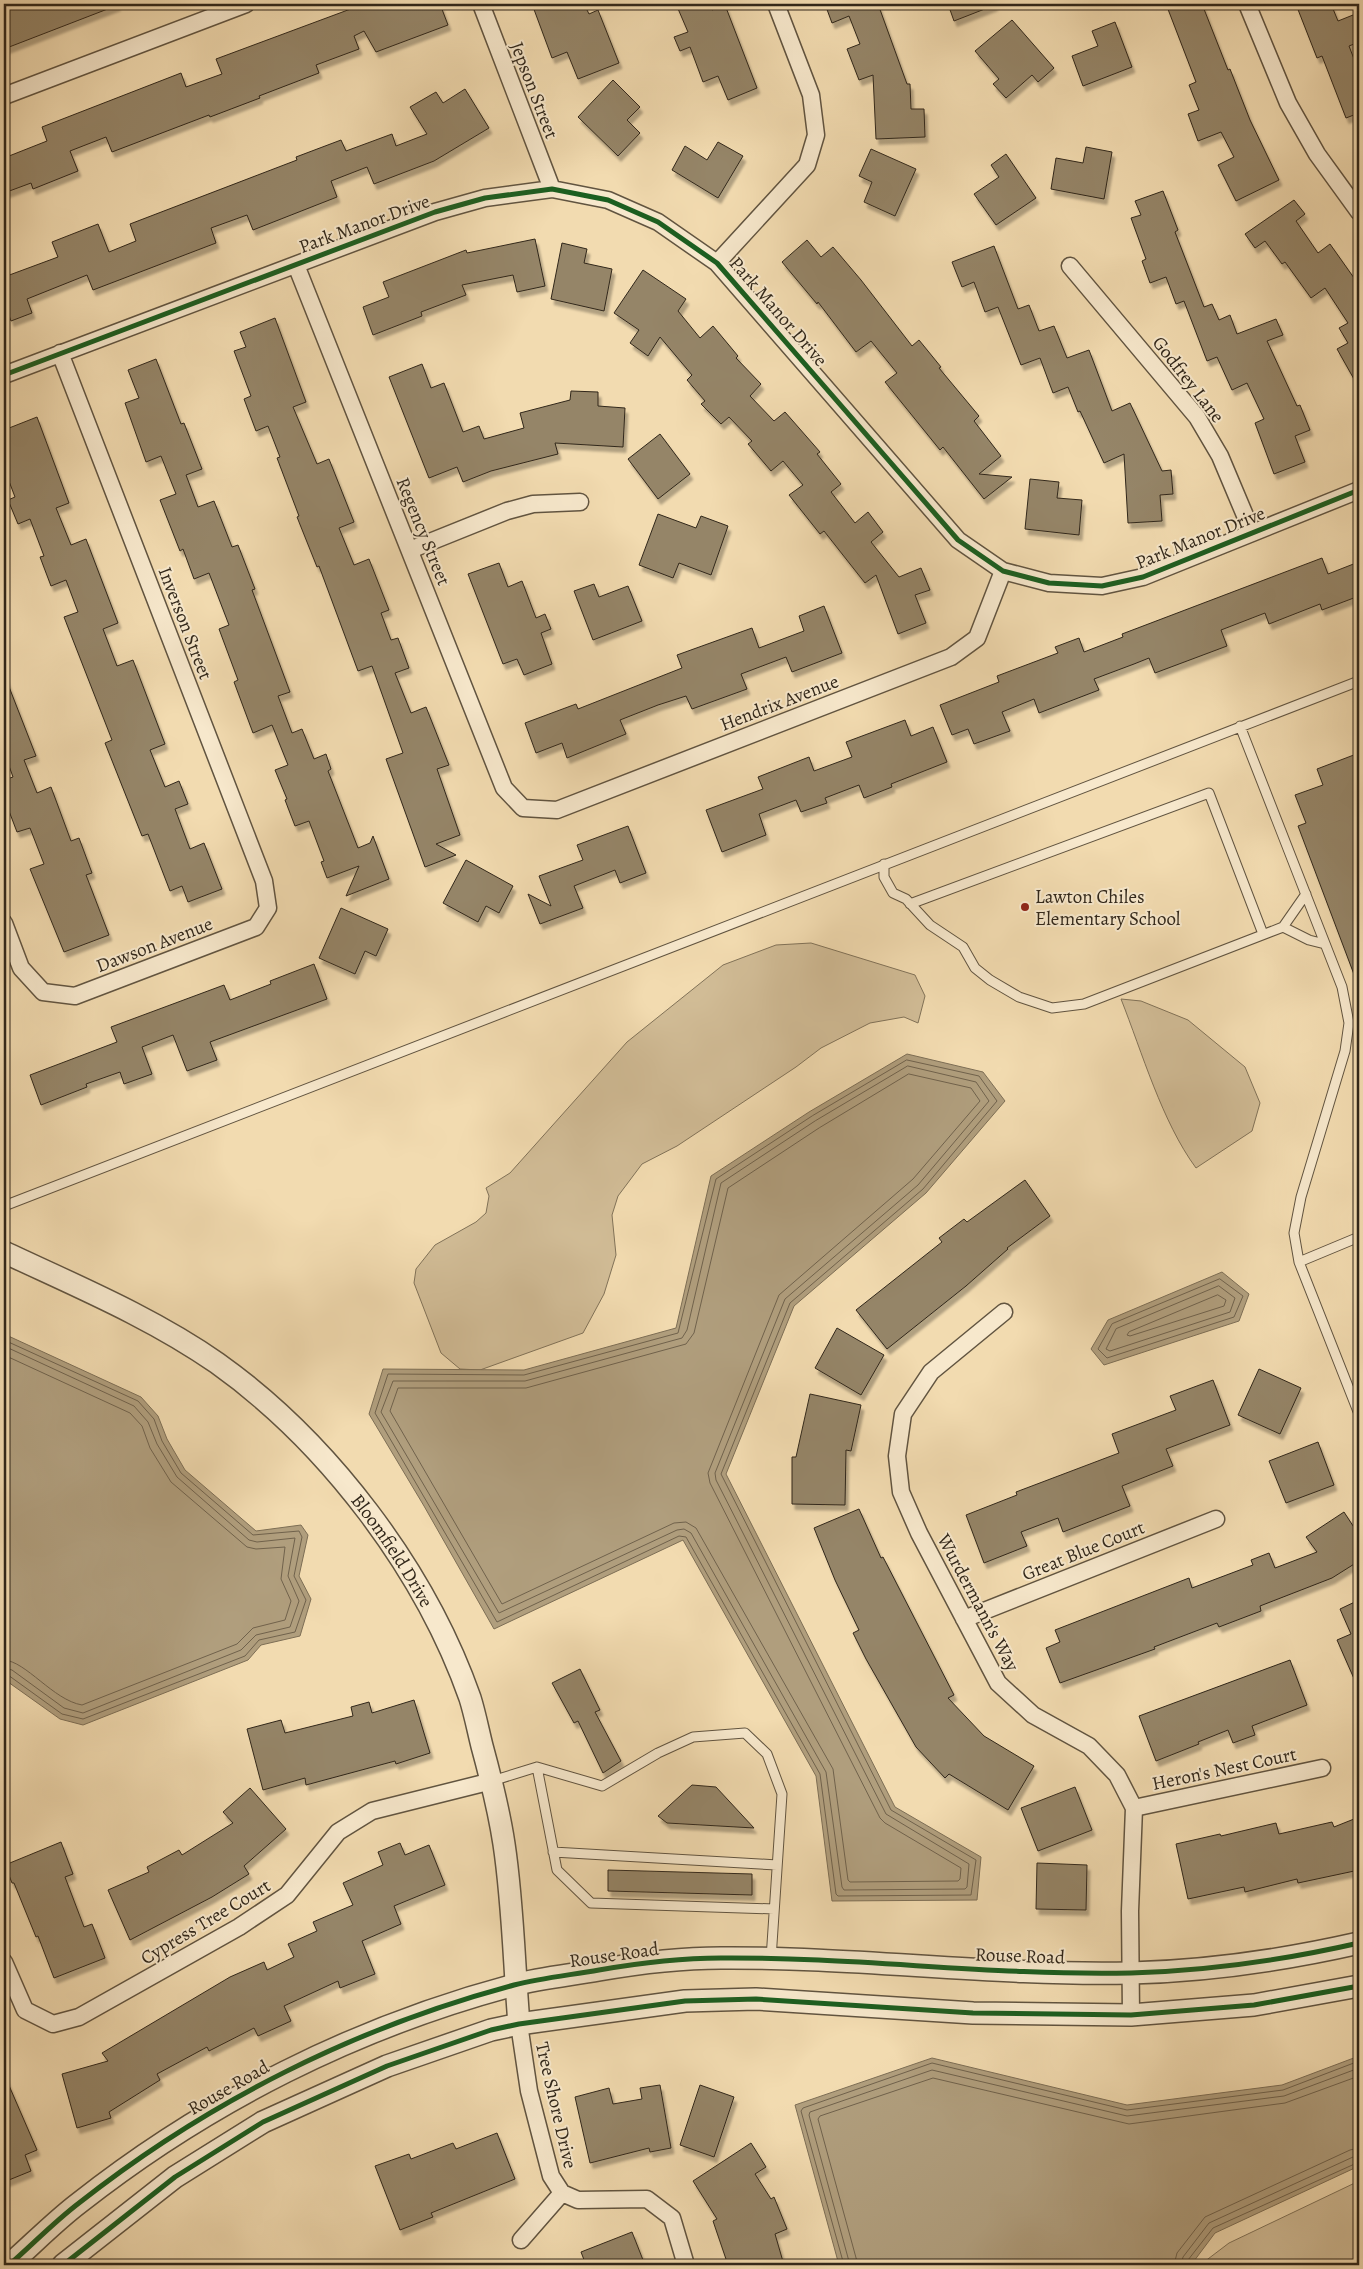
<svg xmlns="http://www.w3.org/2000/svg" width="1363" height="2269" viewBox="0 0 1363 2269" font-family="Alegreya,serif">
	<defs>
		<filter id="shadow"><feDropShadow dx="3" dy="5.5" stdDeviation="1" flood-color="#0004"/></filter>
	</defs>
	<rect width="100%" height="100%" fill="#f2dbb0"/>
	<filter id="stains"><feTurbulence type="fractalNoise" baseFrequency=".004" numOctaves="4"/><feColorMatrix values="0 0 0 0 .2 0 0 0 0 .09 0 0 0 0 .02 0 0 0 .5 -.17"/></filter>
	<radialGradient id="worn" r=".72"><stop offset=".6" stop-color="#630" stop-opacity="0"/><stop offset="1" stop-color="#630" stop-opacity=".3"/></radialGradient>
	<!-- green -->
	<path fill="#d1bc96" stroke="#817258" d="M811,943L915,975L925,996L918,1023L904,1017L870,1023L821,1048L796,1067L677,1146L642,1164L618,1196L612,1215L616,1255L604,1294L583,1333L480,1370L460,1369L441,1353L414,1283L416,1269L435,1245L476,1222L486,1213L489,1196L486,1188L510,1173L627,1042L723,965L776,945Z
		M1121,999L1141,1001L1188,1020L1245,1067L1260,1103L1252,1131L1196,1168C1162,1122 1142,1052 1121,999Z
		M1359,2181V2265H1200L1229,2243Z"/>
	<!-- water -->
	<path fill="#b09e7d" stroke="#7d6e55" d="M907,1054L983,1072L1005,1101L926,1193L794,1306L726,1474L895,1807L981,1857L977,1900L832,1901L816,1776L683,1540L494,1629L424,1506L369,1414L383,1369L524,1370L676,1328L711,1176L809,1112Z
		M1222,1272L1249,1294L1239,1321L1104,1365L1091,1349L1108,1320Z
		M4,1334L141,1397L158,1416L167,1439L185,1470L256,1531L301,1525L308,1535L299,1576L311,1599L300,1636L261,1645L248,1660L83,1725L60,1719L8,1682L4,1677Z
		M1359,2056V2166L1215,2233L1191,2265H839L795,2105L932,2058L1127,2105L1282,2085Z"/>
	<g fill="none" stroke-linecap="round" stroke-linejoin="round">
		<!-- shore -->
		<path stroke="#70624c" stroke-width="1" d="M907,1060L979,1076L997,1101L923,1189L790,1303L721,1474L891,1810L976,1860L971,1895L838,1896L836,1894L820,1774L686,1537L679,1536L497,1622L375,1413L388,1374L524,1375L678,1333L716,1179L812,1116Z
			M908,1066L976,1082L989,1101L918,1185L785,1299L715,1473L716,1480L886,1814L969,1864L967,1887L965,1889L844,1890L842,1887L826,1772L691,1533L684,1529L677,1530L499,1613L381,1412L393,1381H525L682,1338L687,1330L721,1183L815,1121Z
			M909,1074L971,1088L980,1101L913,1179L779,1295L708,1473L710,1483L880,1818L885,1823L961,1868L960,1879L958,1881L850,1882L848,1880L833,1769L696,1528L686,1522L674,1523L502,1604L390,1411L398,1388H526L686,1344L694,1333L728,1188L819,1128Z
			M1220,1279L1243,1296L1234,1317L1107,1358L1098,1349L1112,1324Z
			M1219,1286L1235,1298L1230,1312L1110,1351L1106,1349L1116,1329Z
			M1218,1295L1226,1300L1224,1306L1130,1336L1127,1335L1129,1332Z
			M4,1340L138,1401L154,1419L162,1441L181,1473L253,1535L299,1531L302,1537L294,1576L306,1600L295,1632L259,1640L245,1656L83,1719L62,1714L8,1675L4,1674
			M4,1346L134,1406L148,1422L157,1444L177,1477L249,1540L257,1542L295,1538L288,1576L299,1601L290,1627L256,1635L241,1650L83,1713L64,1708L12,1670L4,1668
			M4,1355L130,1413L142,1426L150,1448L171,1482L247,1547L256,1549L285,1547L281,1579L291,1601L285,1620L253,1628L237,1644L82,1705C53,1700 26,1661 4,1660
			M844,2265L801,2111L803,2108L932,2063L1127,2110L1283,2090L1359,2061
			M850,2265L809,2115L810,2112L932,2070L1127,2116L1284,2096L1359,2068
			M858,2265L818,2119L820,2116L933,2078L1129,2124L1285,2103L1359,2076
			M1174,2265L1177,2253L1205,2217L1350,2150L1359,2148
			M1181,2265L1183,2257L1209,2223L1353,2157L1359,2156
			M1187,2265L1188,2260L1213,2228L1359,2162"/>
	</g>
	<!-- building -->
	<path fill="#958568" stroke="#31271a" filter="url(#shadow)" d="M4,4H117L118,5L4,49Z
		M364,4H440L448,25L376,52L364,31L354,36L359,49L316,65L319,73L259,96L260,98L210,117L209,115L112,152L106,137L70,151L78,171L33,189L31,183L4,193V158L47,141L42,127L181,73L186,87L222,74L216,59Z
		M532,4H584L589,14L598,10L619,63L578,79L567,52L552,58Z
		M676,4H709L712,10L725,5L757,88L728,100L718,76L703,82L690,47L680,51L674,37L688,32Z
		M825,4H878L907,84H910L911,109H924L925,137L876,139L873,75L859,80L847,49L860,44L849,16L832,23Z
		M948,4H995V5L954,21Z
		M1166,4H1202L1228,70L1230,69L1250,120L1279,180L1236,201L1218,165L1234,157L1221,132L1198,141L1188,114L1199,110L1189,85L1196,82Z
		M1307,4H1331L1338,21L1353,15L1359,30V42L1349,46L1359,72V113L1346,118L1322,56L1317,58L1297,7Z
		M1012,20L1054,68L1038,82L1032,75L1006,98L993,84L999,79L975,51Z
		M1115,22L1132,67L1083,86L1072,56L1098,46L1092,31Z
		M613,80L640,107L627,120L640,133L618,156L578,117Z
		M465,89L489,128L434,161L374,184L367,167L331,181L337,197L253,230L247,215L211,228L216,243L93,290L87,275L27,299L32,313L11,321L4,302V277L58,257L52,242L98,224L109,252L136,241L130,224L297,160L296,157L341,140L346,151L392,134L396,146L427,134L410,107L436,92L443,103Z
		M718,142L743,156L718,198L672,170L685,146L707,160Z
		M1086,147L1112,152L1104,199L1051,189L1056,158L1083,163Z
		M871,149L916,169L895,216L864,202L872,182L859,176Z
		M1006,154L1036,198L996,225L974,194L999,177L991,165Z
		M1163,191L1178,230L1175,232L1204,307L1212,304L1219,320L1230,315L1237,334L1276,319L1283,335L1267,341L1297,406L1300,405L1310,430L1295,436L1305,462L1274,474L1255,423L1264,419L1247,383L1232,390L1217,357L1207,361L1184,301L1176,304L1166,277L1150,283L1142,261L1146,259L1131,218L1141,215L1135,201Z
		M1294,200L1305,214L1296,221L1318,253L1330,244L1359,285V388L1337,349L1348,343L1339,328L1348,323L1325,288L1311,298L1285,262L1282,264L1265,241L1255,248L1245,234Z
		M535,239L545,286L517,292L513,275L462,285L466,295L421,312L422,316L373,335L363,307L389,297L383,282L466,250L467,253Z
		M807,240L821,257L833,247L861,280L912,346L919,340L941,367L939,368L979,416L974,421L1001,456L979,474L1012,477L984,499L943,447L940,450L885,382L897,373L871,341L856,352L818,302L817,304L782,262Z
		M562,243L587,249L584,263L612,269L604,311L551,299Z
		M994,246L1018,309L1029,305L1039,331L1054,326L1067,358L1089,350L1112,411L1130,403L1162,471L1171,470L1173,494L1160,495L1162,521L1128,523L1124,454L1104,463L1080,411L1078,412L1068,387L1053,393L1040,358L1021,365L998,307L985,312L974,282L962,287L952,262Z
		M643,270L686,299L678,311L700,338L713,326L738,356L736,358L761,384L750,396L774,421L785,412L820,452L817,454L841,484L831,492L855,523L868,512L883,532L871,542L899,577L921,568L930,590L915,595L926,623L898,634L876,575L865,583L824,531L820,534L789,495L803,485L783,461L771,471L748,444L752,441L729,417L721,424L701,404L705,401L687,380L692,375L660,337L648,356L630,343L639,330L614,313Z
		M275,318L306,402L293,407L317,464L329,459L354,522L339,528L354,565L369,559L389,610L381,613L391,640L398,638L409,668L395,673L411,713L426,707L449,765L437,769L460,835L436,844L456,855L425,867L386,759L403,753L372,666L358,671L319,566L317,567L297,517L299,516L277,458L280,457L268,426L256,431L244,399L251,396L234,351L246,347L240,332Z
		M156,359L181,424L184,423L202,469L186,475L198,507L214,501L232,547L238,545L255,589L252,590L290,692L278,696L292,733L302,729L314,759L326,754L331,769L328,771L358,848L370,843L373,836L389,879L346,896L359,866L327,878L321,862L324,861L309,821L295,826L285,800L287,799L275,770L288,765L272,725L253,733L234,682L238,680L219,629L229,625L209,573L194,579L183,549L180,551L160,500L176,494L161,456L146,462L125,403L139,398L128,370Z
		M422,364L431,388L444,383L463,432L479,426L484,439L524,428L520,413L570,400L571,391L598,392V406L625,408L623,447L555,443L558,454L491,471L463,482L457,467L429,478L389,377Z
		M37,417L69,503L56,508L71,545L86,539L118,623L103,629L117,666L133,660L165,744L150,750L165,787L179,781L188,804L175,809L190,849L204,843L222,889L188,902L182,886L170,891L148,834L142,836L105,743L112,740L64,617L78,612L66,580L51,586L40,557L44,556L30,519L18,524L8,500L15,497L4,468V447L9,445L4,430Z
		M660,434L690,474L658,499L628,459Z
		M1030,479L1059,482L1057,498L1082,500L1079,535L1025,529Z
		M658,514L696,528L701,516L728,526L711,575L679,563L673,578L639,565Z
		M1322,558L1328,574L1356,563L1359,572V596L1322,610L1320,604L1269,624L1265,613L1221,630L1227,646L1155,673L1149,658L1134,664L1094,679L1099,690L1039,713L1034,699L1002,712L1010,731L974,744L968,729L952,735L940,705L999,682L997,676L1058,653L1055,647L1079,638L1084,652L1123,637L1122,634Z
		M499,563L508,587L522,581L536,618L545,614L551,629L541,633L552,664L524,675L517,659L503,664L468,574Z
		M594,584L599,597L628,586L642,621L593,640L574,591Z
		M824,606L842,653L792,672L786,657L741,674L747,689L692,709L686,696L658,705L620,720L626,734L567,758L562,743L536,753L525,723L576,704L578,709L682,668L677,655L752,628L759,648L804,631L799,616Z
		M4,674L36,756L24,760L37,793L51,787L71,841L79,838L92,873L86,875L109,935L64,952L30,869L44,864L30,828L17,832L4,798V780L13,777L4,752Z
		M905,720L911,736L933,727L947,762L891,784L892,787L864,798L859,785L825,798L827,803L801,812L796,800L759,814L766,835L722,852L706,810L763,789L758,777L809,757L814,771L852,757L846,742Z
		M1359,753V984L1358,985L1298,826L1306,823L1295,795L1323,785L1317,769Z
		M628,826L646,873L620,883L615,870L574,886L583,908L540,924L528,894L551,906L539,876L583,860L577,845Z
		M466,860L513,886L499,913L486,906L478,922L443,903Z
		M341,908L388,929L376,956L365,951L355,974L319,958Z
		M314,964L327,999L210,1042L217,1060L187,1071L173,1035L142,1047L152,1074L124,1084L120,1072L86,1084L87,1087L41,1105L30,1075L117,1042L111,1027L224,985L230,1000L271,984L270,981Z
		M1025,1180L1050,1216L1007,1248L1008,1249L966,1286L887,1349L856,1310L942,1242L939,1238L964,1219L967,1222Z
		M837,1328L884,1355L861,1395L815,1368Z
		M1259,1369L1301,1388L1280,1434L1238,1415Z
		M1213,1380L1230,1425L1166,1449L1173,1466L1122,1486L1130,1506L1063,1532L1058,1518L1021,1532L1027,1546L984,1563L966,1515L1017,1495L1016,1492L1119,1453L1112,1434L1176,1410L1170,1396Z
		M810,1394L861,1405L851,1451L846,1450L845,1505L792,1504V1457H796Z
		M1318,1442L1334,1485L1286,1503L1269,1461Z
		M859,1509L881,1558L883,1557L954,1695L948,1698L984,1736L1034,1766L1008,1810L949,1774L945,1778L916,1747L866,1659L853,1633L859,1630L835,1580L814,1528Z
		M1344,1512L1359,1535V1561L1332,1578L1260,1606L1261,1611L1219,1627L1217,1623L1154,1647L1155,1649L1060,1683L1046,1648L1060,1642L1055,1630L1189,1578L1192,1588L1253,1565L1251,1560L1269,1553L1275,1568L1317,1552L1306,1537Z
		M1359,1600V1690L1337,1640L1351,1634L1340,1609Z
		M1290,1660L1307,1705L1252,1726L1255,1735L1233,1743L1228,1730L1198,1742L1199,1744L1156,1761L1139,1716Z
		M580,1669L600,1710L595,1712L621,1761L603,1773L578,1721L574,1723L552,1683Z
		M414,1700L430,1753L396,1764L395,1761L306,1785L305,1778L263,1790L247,1729L281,1720L285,1733L353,1716L351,1707L369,1702L372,1713Z
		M692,1785L716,1787L754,1828L667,1823L658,1816Z
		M1075,1787L1092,1830L1038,1851L1021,1808Z
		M250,1788L286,1829L244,1866L249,1874L212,1897L130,1940L108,1890L149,1872L147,1867L179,1850L182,1855L233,1823L223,1812Z
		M1359,1817V1870L1298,1883L1297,1879L1245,1892L1244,1887L1188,1899L1176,1844L1220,1834L1221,1836L1276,1823L1279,1834L1332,1822L1334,1827Z
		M61,1842L73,1874L65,1877L84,1927L92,1924L105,1958L54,1978L38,1936L36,1937L14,1883H12L5,1865Z
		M400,1843L405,1855L429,1845L445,1885L394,1906L401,1924L362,1941L375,1974L340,1988L338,1981L284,2006L291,2021L258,2036L254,2028L209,2051L207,2047L157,2074L160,2080L109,2112L111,2118L77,2128L62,2074L108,2061L102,2053L230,1977L264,1962L267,1970L294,1957L288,1944L317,1931L313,1922L353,1905L343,1883L383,1865L378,1852Z
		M1037,1863L1087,1865L1086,1910L1036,1909Z
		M608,1870L752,1874V1895L608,1891Z
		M4,2074L37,2150L25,2155L31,2171L4,2182Z
		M660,2085L671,2148L650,2152L649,2148L590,2163L575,2097L609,2088L613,2104L642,2099L640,2088Z
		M700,2085L734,2097L714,2157L680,2145Z
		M497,2133L515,2179L431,2213L433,2217L400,2230L375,2166L409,2154L411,2159L453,2143L456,2149Z
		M751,2143L766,2167L755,2174L771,2199L774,2197L787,2229L775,2234L784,2265H728L713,2221L717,2219L693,2181Z
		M632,2232L645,2265H586L581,2252Z"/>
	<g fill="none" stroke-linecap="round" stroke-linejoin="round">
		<!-- service casing -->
		<g stroke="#615440" stroke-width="11">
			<path id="service" d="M1240,726L1342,987L1349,1023L1345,1051L1301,1197L1294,1233L1299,1262L1359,1414
				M884,864V877L893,893L906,899L930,925L963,947L975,968L990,980L1019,997L1052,1008L1084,1004L1283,927L1306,894
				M910,904L1209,793L1263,934
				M1283,927L1309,940L1325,944
				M4,1206L1359,681
				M1299,1262L1359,1237
				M537,1767L557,1870L591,1903L774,1909
				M492,1781L537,1767L602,1786L658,1753L693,1737L745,1733L767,1754L782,1794L771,1959
				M553,1852L777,1865"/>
		</g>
		<!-- minor casing -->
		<g stroke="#615440" stroke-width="19">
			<path id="minor" d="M481,4L552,189
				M1247,4L1288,103L1317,154L1359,212
				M4,96L246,4
				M717,263L807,165L816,135L811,95L776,4
				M296,265L504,788L523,808L557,810L951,657L977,638L1003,571
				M1070,266L1197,417L1220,456L1252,532
				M4,375L435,212L485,198L552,189L608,200L658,222L717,263L958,540L1003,571L1049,583L1102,586L1143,577L1359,490
				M410,550L507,511L533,504L580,502
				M4,923L21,968L43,992L75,996L256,927L268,908L264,881L60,353
				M1004,1312L931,1372L903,1414L897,1456L901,1492L919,1533L998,1683L1033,1715L1089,1746L1117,1775L1134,1808L1130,1911L1131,2015
				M964,1619L1216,1519
				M1134,1808L1322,1768
				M4,1962L25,2010L53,2024L79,2017L239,1927L287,1895L338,1832L372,1811L492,1781
				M519,2024L529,2091L551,2176L562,2193L578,2200L647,2199L672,2218L686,2265
				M521,2240L562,2193"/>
		</g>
		<!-- tertiary casing -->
		<g stroke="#615440" stroke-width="24">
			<g id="tertiary">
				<path id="s1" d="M4,1252C76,1286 151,1317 217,1363C328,1442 425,1570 470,1698C475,1714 478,1730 482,1746C491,1779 499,1811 504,1844C513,1903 514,1964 519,2024"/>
				<path d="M9,2265C32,2245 54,2222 79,2203C207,2102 356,2027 514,1985C541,1978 571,1975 599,1970C639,1963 680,1958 721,1958C858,1957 994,1976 1131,1973C1209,1971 1284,1960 1359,1943"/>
				<path d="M63,2265L175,2177L263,2122L387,2066L491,2030L519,2024L685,2001L756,1999L973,2013L1131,2015L1254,2005L1359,1986"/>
			</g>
		</g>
		<!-- service -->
		<use href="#service" stroke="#f7e8cc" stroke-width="9"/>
		<!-- minor -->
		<use href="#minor" stroke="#f7e8cc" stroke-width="16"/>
		<!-- tertiary -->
		<use href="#tertiary" stroke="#f7e8cc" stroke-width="21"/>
		<!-- cycleway casing -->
		<g stroke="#f7e8cc" stroke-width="8">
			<path id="cycleway" d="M4,375L435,212L485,198L552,189L608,200L658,222L717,263L958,540L1003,571L1049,583L1102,586L1143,577L1359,490
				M9,2265C32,2245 54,2222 79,2203C207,2102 356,2027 514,1985C541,1978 571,1975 599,1970C639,1963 680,1958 721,1958C858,1957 994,1976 1131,1973C1209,1971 1284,1960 1359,1943
				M63,2265L175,2177L263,2122L387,2066L491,2030L519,2024L685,2001L756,1999L973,2013L1131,2015L1254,2005L1359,1986"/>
		</g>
		<!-- cycleway -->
		<use href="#cycleway" stroke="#1b5e20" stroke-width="5"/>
	</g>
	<!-- markers -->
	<circle fill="#8f2418" stroke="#f7e8cc" stroke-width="2" cx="1025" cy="907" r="5"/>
	<g text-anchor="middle" stroke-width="4" stroke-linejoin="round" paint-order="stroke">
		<!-- street labels -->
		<g font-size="19" fill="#31271a" stroke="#f7e8cc">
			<text transform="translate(535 90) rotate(69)" y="7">Jepson Street</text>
			<text transform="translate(364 223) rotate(-20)" y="7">Park Manor Drive</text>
			<text transform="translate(779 311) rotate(49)" y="7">Park Manor Drive</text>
			<text transform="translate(1189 379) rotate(52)" y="7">Godfrey Lane</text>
			<text transform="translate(424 531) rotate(68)" y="7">Regency Street</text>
			<text transform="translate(1200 537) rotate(-22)" y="7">Park Manor Drive</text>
			<text transform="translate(186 623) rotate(69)" y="7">Inverson Street</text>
			<text transform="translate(779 702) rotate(-21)" y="7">Hendrix Avenue</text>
			<text transform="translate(154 944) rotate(-21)" y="7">Dawson Avenue</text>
			<text transform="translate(1083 1550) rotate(-22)" y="7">Great Blue Court</text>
			<text dy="7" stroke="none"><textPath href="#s1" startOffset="499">Bloomfield Drive</textPath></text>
			<text transform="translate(979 1602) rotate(62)" y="7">Wurdermann's Way</text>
			<text transform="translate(1224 1768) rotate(-12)" y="7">Heron's Nest Court</text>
			<text transform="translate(205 1921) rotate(-31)" y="7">Cypress Tree Court</text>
			<text transform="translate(614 1954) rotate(-8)" y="7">Rouse Road</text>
			<text transform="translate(1020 1955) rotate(2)" y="7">Rouse Road</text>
			<text transform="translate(228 2087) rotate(-30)" y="7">Rouse Road</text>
			<text transform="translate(557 2105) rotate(77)" y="7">Tree Shore Drive</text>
		</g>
		<!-- poi labels -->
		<g font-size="19" fill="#31271a" stroke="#f7e8cc" text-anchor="start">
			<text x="1035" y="903">Lawton Chiles<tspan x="1035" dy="22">Elementary School</tspan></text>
		</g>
	</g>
	<!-- margin -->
	<rect width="1363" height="2269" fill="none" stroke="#f2dbb0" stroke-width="20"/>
	<rect x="5" y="5" width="1353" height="2259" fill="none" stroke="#31271a" stroke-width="2.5"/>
	<rect x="10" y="10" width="1343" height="2249" fill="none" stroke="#31271a"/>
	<rect width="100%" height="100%" filter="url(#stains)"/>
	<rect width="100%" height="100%" fill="url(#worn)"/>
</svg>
